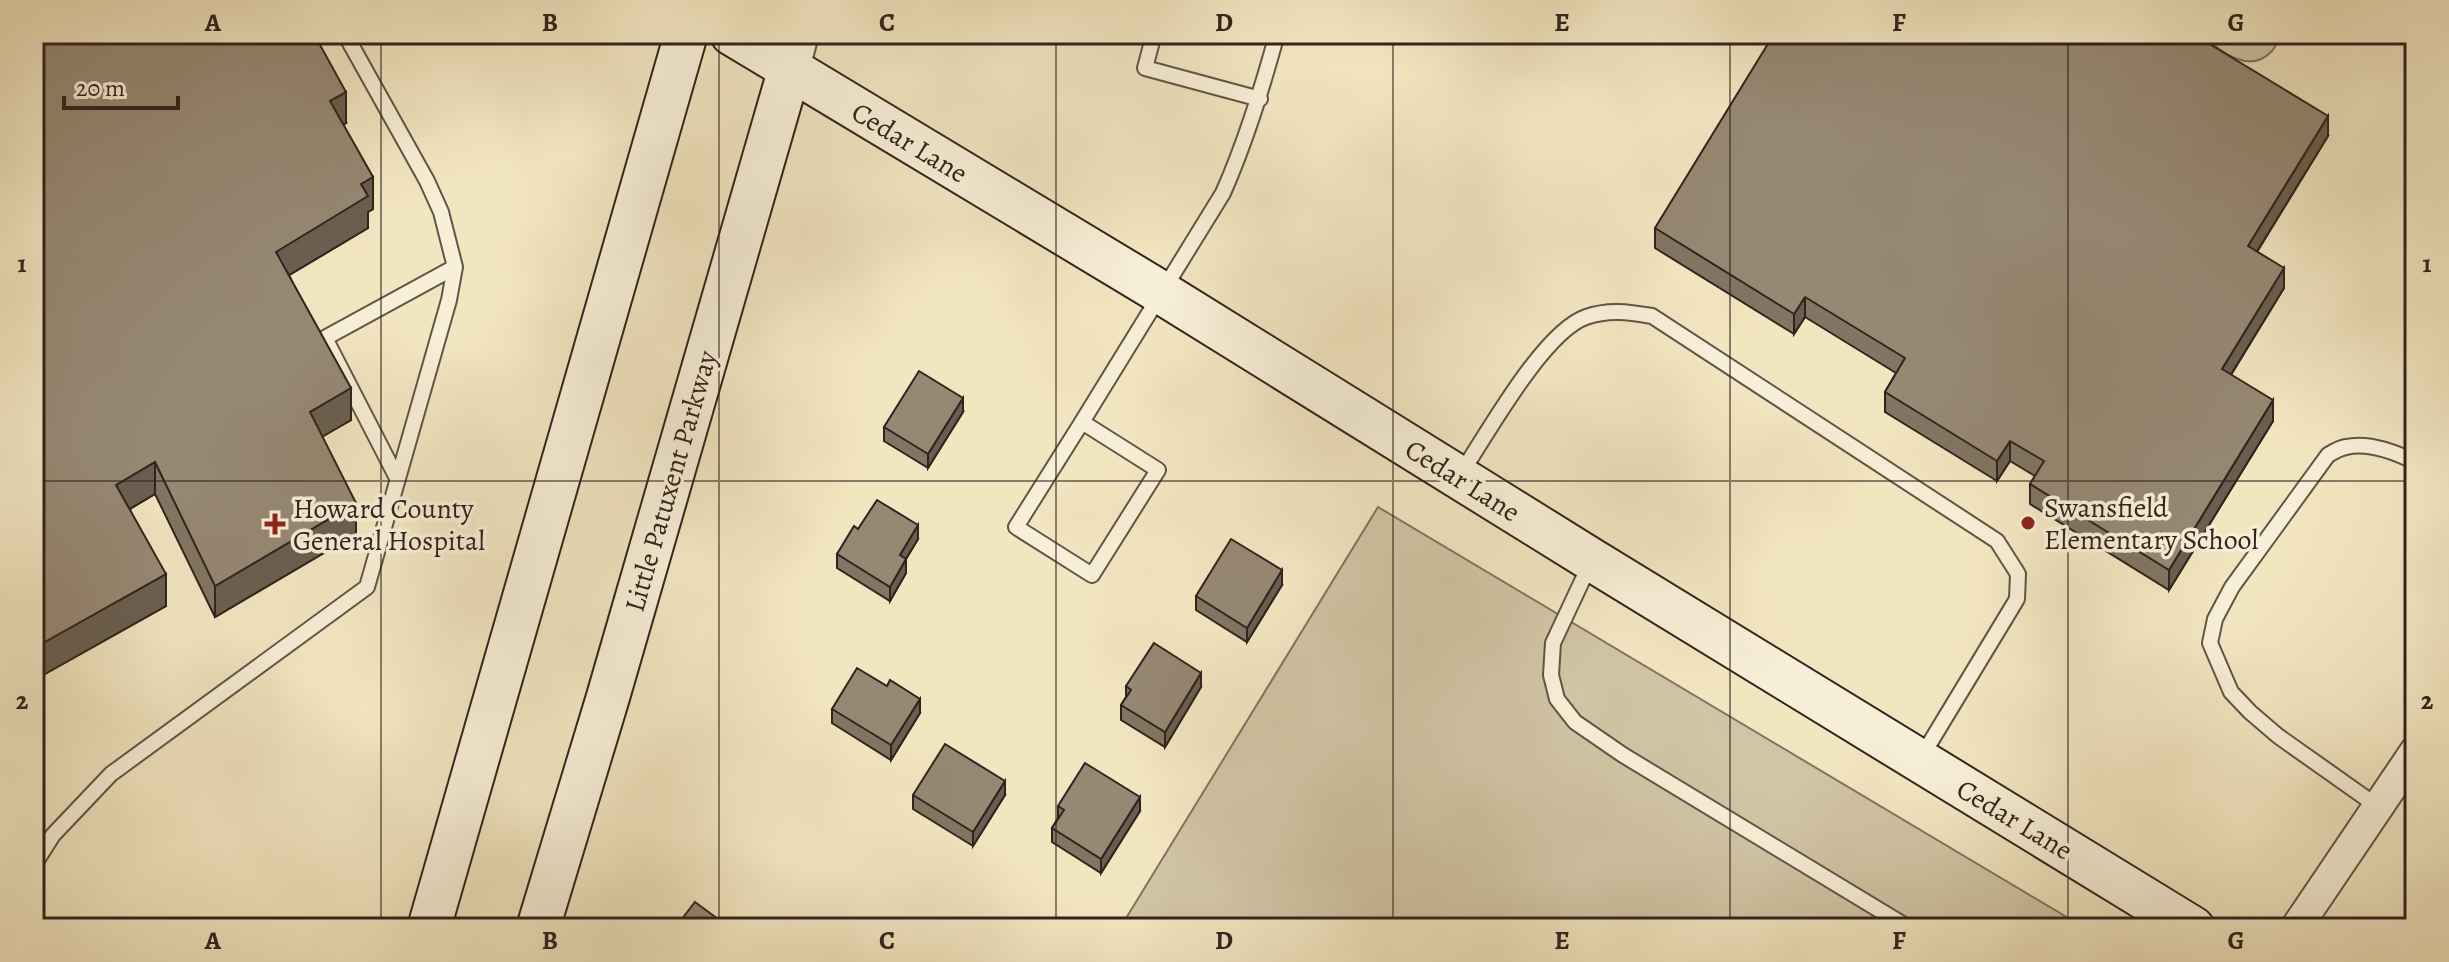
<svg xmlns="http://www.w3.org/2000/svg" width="2449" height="962" viewBox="0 0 2449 962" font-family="Alegreya,serif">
	<rect width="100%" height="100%" fill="#f2e6c1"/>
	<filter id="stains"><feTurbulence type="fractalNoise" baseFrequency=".0025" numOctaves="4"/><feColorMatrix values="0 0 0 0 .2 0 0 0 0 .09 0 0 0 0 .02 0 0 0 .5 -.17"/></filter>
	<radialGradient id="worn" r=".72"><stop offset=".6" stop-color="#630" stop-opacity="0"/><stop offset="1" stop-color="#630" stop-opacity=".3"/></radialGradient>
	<!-- green -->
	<path fill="#d1c5a5" stroke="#827462" stroke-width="2" d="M2203,34H2283C2279,39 2276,46 2272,51C2250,75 2219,52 2203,34Z
		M1378,507L2085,928H1120Z"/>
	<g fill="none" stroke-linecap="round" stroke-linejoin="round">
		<!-- service casing -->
		<g stroke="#625447" stroke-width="18">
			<path id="service" d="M1154,34L1145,68L1260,99
				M1082,422L1016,527L1092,575L1158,470L1082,422L1223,193C1246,141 1262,89 1277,34
				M1460,475C1486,436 1543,332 1586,317C1609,309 1628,312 1652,316L1997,541L2018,574L2017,599L1922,756
				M397,478L325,338L455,267
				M1590,564L1553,643L1551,675L1557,699L1575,722L1623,755L1909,928
				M2377,806L2278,736L2250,712L2231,692L2210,643L2215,619L2232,587L2328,455C2333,452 2340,448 2346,447C2368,442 2395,452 2415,462
				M34,865L53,835L111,774L367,587L449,300L455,267L441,212L427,181L345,34
				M85,928L90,926L130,928"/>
		</g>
		<!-- minor casing -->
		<g stroke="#625447" stroke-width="34">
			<path id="minor" d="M2296,928L2415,752"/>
		</g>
		<!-- tertiary casing -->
		<g stroke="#625447" stroke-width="42">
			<path id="tertiary" d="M790,68L799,34"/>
		</g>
		<!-- secondary casing -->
		<g stroke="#32231e" stroke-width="46">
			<path id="secondary" d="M732,34L1162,293L1592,560L2193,928
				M429,928L686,34
				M538,928L608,697L790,68"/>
		</g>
		<!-- service -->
		<use href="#service" stroke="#f7efd7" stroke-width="14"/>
		<!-- minor -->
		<use href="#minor" stroke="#f7efd7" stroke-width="30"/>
		<!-- tertiary -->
		<use href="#tertiary" stroke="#f7efd7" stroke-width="38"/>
		<!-- secondary -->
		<use href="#secondary" stroke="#f7efd7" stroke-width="42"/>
	</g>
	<!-- wall -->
	<path fill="#817563" stroke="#32231e" stroke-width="2" d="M34,34L346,123L343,125L373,209L368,212V228L289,275L351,420L322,436L356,534L215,617L155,494L130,509L166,606L34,680Z
		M2328,136L2257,252L2284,288L2231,375L2273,421L2169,590L2030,504V484L2035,476L2010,461L1997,481L1885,412V392L1896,373L1805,317L1794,334L1655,248V228Z
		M963,412L928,468L884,441V427Z
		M858,529L918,539L906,559V573L890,601L837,568V554Z
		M1282,585L1247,642L1196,610V596Z
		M1126,686L1201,687L1165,747L1121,720V705L1126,697Z
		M832,709L920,713L891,760L832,723Z
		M913,795H1005L973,846L913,809Z
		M1058,806L1140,811L1101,873L1052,842V828L1058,818Z"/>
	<!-- shaded-wall -->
	<path fill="#695f50" stroke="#32231e" stroke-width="2" d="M346,92V123L330,133V101Z
		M2328,116V136L2248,266V246Z
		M373,177V209L368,212V228L276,283V252L361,184Z
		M2284,268V288L2222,389V369Z
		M1805,297V317L1794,334V314Z
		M351,388V420L310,444V412Z
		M963,398V412L928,468V454Z
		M2273,400V421L2169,590V570Z
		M2010,441V461L1997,481V461Z
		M155,462V494L116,517V485Z
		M356,503V534L215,617V586Z
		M918,525V539L900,569V555Z
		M906,559V573L890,601V587Z
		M1282,570V585L1247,642V628Z
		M166,574V606L34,680V648Z
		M1201,673V687L1165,747V732Z
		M920,699V713L891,760V745Z
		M1005,781V795L973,846V832Z
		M1140,797V811L1101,873V859Z"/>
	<!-- building -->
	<path fill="#968873" stroke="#32231e" stroke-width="2" d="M34,34H314L346,92L330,101L373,177L361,184L368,196L276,252L351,388L310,412L356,503L215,586L155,462L116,485L166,574L34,648Z
		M1774,34H2193L2328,116L2248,246L2284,268L2222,369L2273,400L2169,570L2030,484L2044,461L2010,441L1997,461L1885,392L1905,358L1805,297L1794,314L1655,228Z
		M919,371L963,398L928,454L884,427Z
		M877,500L918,525L900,555L906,559L890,587L837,554L854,526L858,529Z
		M1231,539L1282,570L1247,628L1196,596Z
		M1154,643L1201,673L1165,732L1121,705L1131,690L1126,686Z
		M857,668L887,686L890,680L920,699L891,745L832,709Z
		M945,744L1005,781L973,832L913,795Z
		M1085,763L1140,797L1101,859L1052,828L1064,810L1058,806Z
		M695,902L730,928H675Z"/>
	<!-- grid -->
	<path fill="none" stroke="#32231e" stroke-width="2" stroke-opacity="0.55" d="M381,34V928M719,34V928M1056,34V928M1393,34V928M1730,34V928M2068,34V928M34,481H2415"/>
	<!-- markers -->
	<g fill="#8f2418" stroke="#f7efd7" stroke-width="3">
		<circle cx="2028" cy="523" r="8"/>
		<path d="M271 512h8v8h8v8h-8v8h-8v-8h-8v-8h8z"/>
	</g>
	<g text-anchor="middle" stroke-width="7" stroke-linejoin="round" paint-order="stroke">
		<!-- street labels -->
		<g font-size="28" fill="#32231e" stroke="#f7efd7">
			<text transform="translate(910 142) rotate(31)" y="10">Cedar Lane</text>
			<text transform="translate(1463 480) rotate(32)" y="10">Cedar Lane</text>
			<text transform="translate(670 481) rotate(-74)" y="10">Little Patuxent Parkway</text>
			<text transform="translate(2015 819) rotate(31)" y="10">Cedar Lane</text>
		</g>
		<!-- poi labels -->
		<g font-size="28" fill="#32231e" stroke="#f7efd7" text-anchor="start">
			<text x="2044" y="517">Swansfield<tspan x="2044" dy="32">Elementary School</tspan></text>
			<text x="293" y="518">Howard County<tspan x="293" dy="32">General Hospital</tspan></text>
		</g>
	</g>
	<!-- margin -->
	<rect width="2449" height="962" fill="none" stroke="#f2e6c1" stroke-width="88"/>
	<!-- scale -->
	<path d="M64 96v12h114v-12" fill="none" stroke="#32231e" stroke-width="4"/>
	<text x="76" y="96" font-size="24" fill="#32231e" stroke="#f7efd7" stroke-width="6" paint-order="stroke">20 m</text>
	<rect x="44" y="44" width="2361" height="874" fill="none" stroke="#32231e" stroke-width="3"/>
	<g font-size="26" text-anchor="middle" font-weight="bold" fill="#32231e">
		<text x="213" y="31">A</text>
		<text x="550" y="31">B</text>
		<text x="887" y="31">C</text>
		<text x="1224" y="31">D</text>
		<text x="1562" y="31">E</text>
		<text x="1899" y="31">F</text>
		<text x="2236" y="31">G</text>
		<text x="22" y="272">1</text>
		<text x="2427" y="272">1</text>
		<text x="22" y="709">2</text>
		<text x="2427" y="709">2</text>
		<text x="213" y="949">A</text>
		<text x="550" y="949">B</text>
		<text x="887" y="949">C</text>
		<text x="1224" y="949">D</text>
		<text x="1562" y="949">E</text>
		<text x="1899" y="949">F</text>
		<text x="2236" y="949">G</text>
	</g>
	<rect width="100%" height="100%" filter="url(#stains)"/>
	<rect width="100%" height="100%" fill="url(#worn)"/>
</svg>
